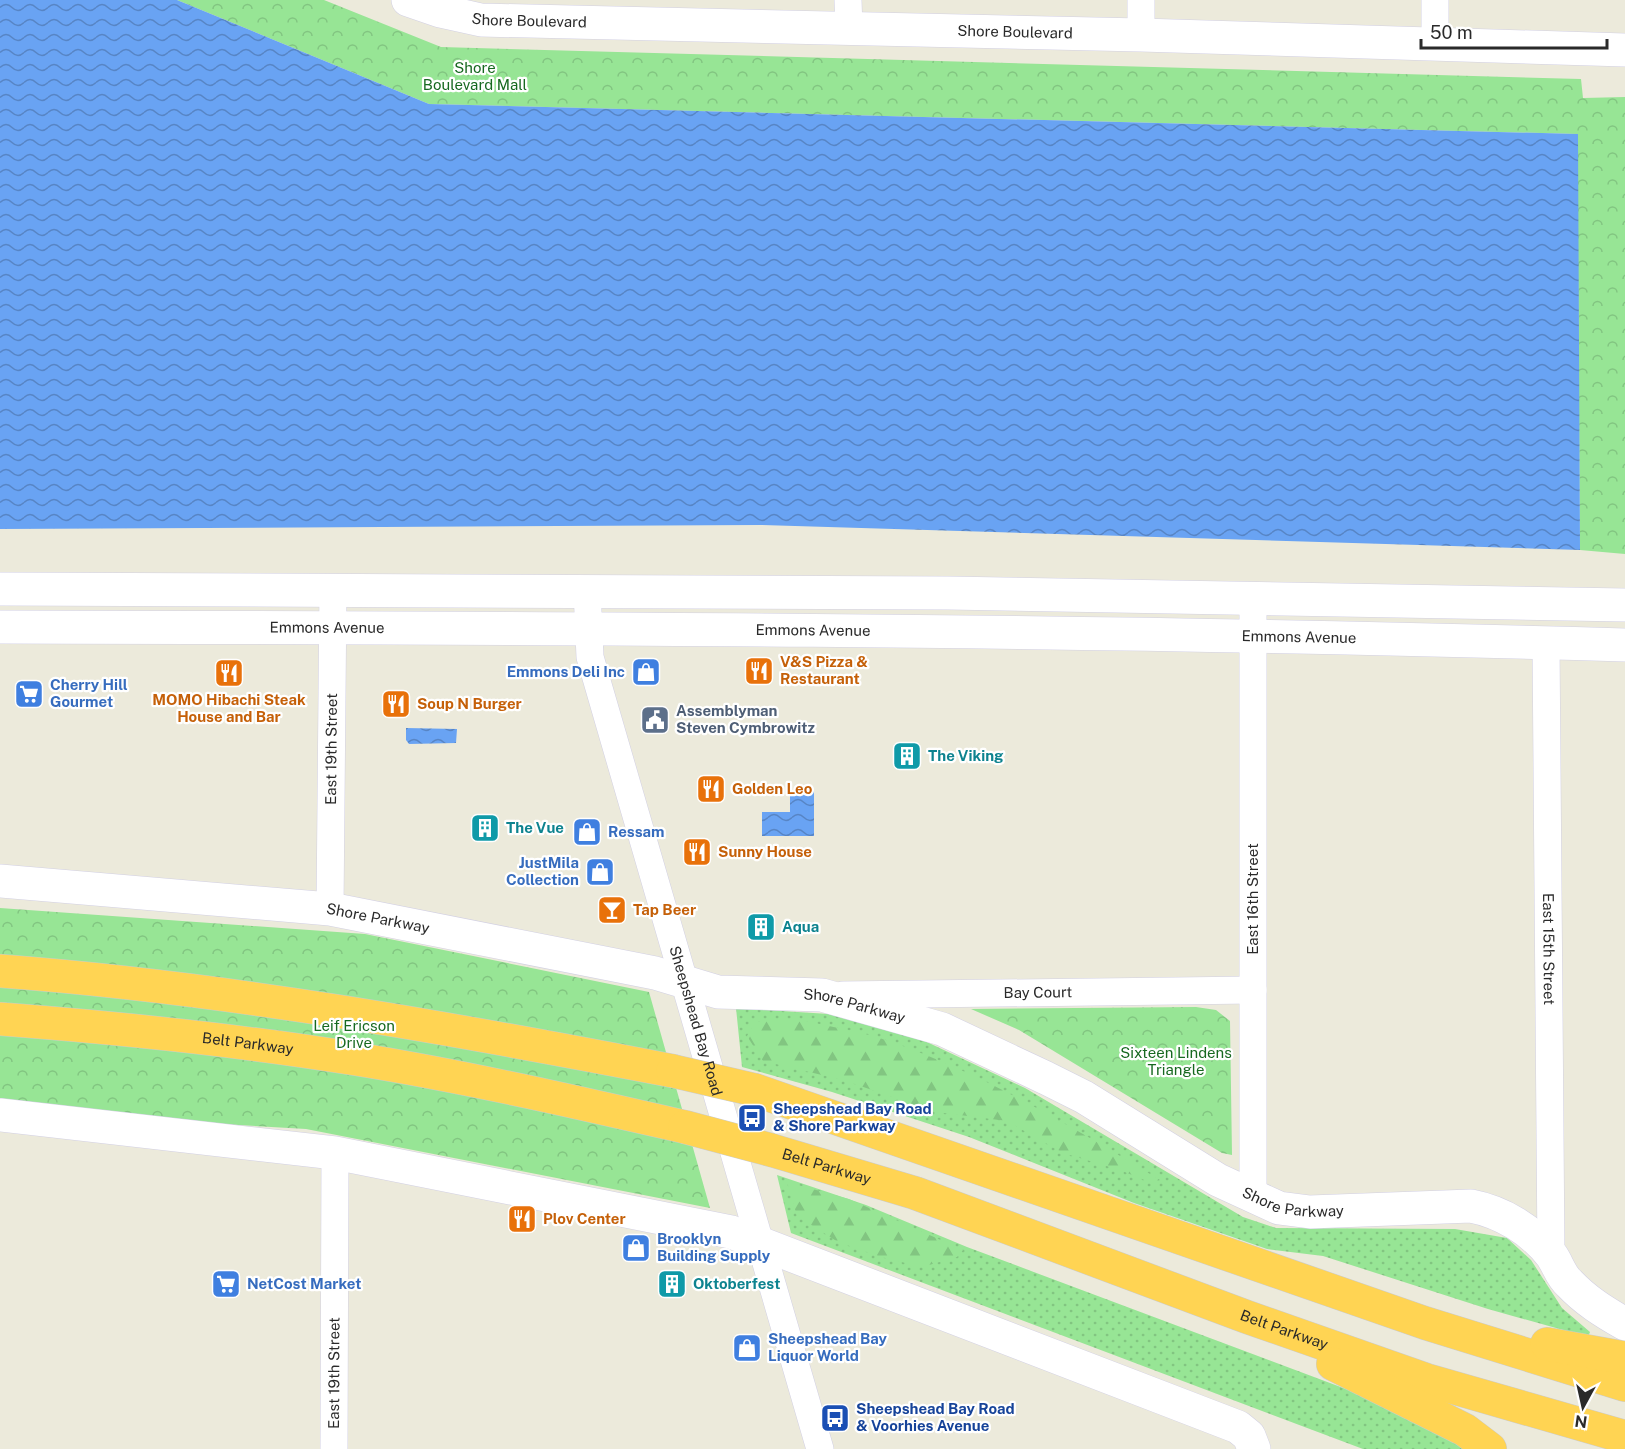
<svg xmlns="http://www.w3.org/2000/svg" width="1625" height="1449" viewBox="0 0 1625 1449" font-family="'Public Sans',sans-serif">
	<defs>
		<pattern id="grass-dots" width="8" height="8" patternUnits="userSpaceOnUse" patternTransform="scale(1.5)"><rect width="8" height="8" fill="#97e595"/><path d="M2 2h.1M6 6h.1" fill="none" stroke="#82c581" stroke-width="1.8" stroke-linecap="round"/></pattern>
		<pattern id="forest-firs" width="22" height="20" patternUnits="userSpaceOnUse" patternTransform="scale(1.5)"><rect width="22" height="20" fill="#97e595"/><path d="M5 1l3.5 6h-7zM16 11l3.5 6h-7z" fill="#82c581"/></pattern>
		<pattern id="park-crowns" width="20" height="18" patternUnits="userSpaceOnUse" patternTransform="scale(1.5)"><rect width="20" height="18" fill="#97e595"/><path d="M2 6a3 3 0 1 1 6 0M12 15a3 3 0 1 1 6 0" fill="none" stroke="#82c581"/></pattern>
		<pattern id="water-waves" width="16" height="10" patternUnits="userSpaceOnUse" patternTransform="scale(1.5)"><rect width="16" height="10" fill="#69a3f3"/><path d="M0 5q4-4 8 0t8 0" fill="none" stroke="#5785c5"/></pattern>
	</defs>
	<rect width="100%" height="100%" fill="#eceadb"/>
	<!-- grass -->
	<path fill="url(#grass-dots)" d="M736,1008L829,1014L914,1036L1025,1088L1243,1217L1276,1228L1455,1229L1507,1238L1531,1260L1562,1308L1590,1332L1588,1337L1488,1309L1323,1256L1267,1249L1134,1203L969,1137L832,1092L742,1067Z
		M777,1175L866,1205L967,1247L1354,1392L1471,1449H1363L791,1233Z"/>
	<!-- forest -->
	<path fill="url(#forest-firs)" d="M796,1019C827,1026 859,1031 889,1041C986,1075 1073,1127 1160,1180L1154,1184L1120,1170L1063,1153L1007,1121L936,1112L843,1080L763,1061L747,1036L755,1022Z
		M787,1182L849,1199L963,1250L957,1257L922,1267L881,1257L838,1242L797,1216Z"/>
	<!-- park -->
	<path fill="url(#park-crowns)" d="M177,0H324L441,47L1581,79L1583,98L1625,97V554L1580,550L1577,134L429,104Z
		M0,908L365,934L649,992L710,1208L306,1129L47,1114L0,1106Z
		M1196,1007L1216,1010L1230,1021L1232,1155L1222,1153L1019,1030L971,1009Z"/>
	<!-- water -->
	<path fill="url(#water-waves)" d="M0,0H177L429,104L1578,134L1580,550L760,525L0,529Z
		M406,728L457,729L456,743L409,744L406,740Z
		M790,790H814V836H762V812H790Z"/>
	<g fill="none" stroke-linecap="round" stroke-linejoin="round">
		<!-- minor casing -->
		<g stroke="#d2d0e3" stroke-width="28">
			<g id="minor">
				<path d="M848,0L849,29"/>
				<path d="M1141,0V35"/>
				<path d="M1435,0V43"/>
				<path id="s1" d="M587,590L590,657L820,1449"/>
				<path d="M1253,600V1198"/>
				<path id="s2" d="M1546,643L1551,1255"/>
				<path id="s3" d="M330,909L333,589"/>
				<path id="s4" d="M843,995L1253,990"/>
				<path id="s5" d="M334,1449L335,1153"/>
			</g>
		</g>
		<!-- secondary casing -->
		<g stroke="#d2d0e3" stroke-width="34">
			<g id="secondary">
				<path id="s6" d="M408,0L440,11L481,20L1141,35L1625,50"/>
				<path d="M0,589L948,593L1625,605"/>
				<path id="s7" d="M0,627C542,628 1084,629 1625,645"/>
				<path id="s8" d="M0,881L330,909L655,973L718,992L822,995L942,1029L1046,1078L1084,1097L1218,1180L1279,1208L1310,1212L1471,1206C1502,1212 1532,1230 1552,1256C1558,1265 1561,1276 1569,1283C1586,1301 1604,1312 1625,1324"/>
				<path d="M0,1115L335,1153L731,1232L1238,1427L1249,1436L1254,1449"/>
			</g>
		</g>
		<!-- motorway casing -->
		<g stroke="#ccc" stroke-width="34">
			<g id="motorway">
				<path d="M0,971C227,988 450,1028 673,1071"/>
				<path id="s9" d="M0,1019C119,1028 239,1040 356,1059C467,1077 576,1102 685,1127"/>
				<path d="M755,1090L1425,1323L1625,1385"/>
				<path id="s10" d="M771,1150L915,1193L1247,1317L1427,1380L1625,1437"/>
				<path d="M1547,1344L1625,1358"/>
				<path d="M1333,1364L1465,1430L1490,1449"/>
			</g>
		</g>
		<!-- minor -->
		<use href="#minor" stroke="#fff" stroke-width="27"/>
		<!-- secondary -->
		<use href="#secondary" stroke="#fff" stroke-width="33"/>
		<!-- motorway -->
		<use href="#motorway" stroke="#ffd453" stroke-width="33"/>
		<!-- motorway-bridge casing -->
		<g stroke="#ccc" stroke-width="34" stroke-linecap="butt">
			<path id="motorway-bridge" d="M673,1071L755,1090
				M685,1127L771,1150"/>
		</g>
		<!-- motorway-bridge -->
		<use href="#motorway-bridge" stroke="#ffd453" stroke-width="33"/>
	</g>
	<!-- icons -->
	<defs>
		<g id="restaurant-square" transform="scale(1.5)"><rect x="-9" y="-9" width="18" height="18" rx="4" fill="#e8710a" stroke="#fff"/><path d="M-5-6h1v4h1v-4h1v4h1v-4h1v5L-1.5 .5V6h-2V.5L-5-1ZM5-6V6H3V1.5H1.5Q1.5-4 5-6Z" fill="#fff"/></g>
		<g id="shop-square" transform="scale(1.5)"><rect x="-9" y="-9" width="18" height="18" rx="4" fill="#3f7fe0" stroke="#fff"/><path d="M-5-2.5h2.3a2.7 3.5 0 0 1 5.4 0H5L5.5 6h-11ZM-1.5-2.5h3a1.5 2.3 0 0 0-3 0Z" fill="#fff"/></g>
		<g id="supermarket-square" transform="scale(1.5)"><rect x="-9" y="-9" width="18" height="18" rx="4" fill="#3f7fe0" stroke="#fff"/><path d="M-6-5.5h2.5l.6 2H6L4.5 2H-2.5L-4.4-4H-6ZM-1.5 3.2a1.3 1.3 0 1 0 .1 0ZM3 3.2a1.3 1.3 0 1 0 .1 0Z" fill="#fff"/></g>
		<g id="civic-square" transform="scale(1.5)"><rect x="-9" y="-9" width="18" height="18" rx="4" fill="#5c6f8a" stroke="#fff"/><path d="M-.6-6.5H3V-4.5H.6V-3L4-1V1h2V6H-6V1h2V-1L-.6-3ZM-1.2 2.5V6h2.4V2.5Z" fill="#fff"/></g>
		<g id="building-square" transform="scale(1.5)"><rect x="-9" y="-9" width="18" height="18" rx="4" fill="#0f9aa8" stroke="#fff"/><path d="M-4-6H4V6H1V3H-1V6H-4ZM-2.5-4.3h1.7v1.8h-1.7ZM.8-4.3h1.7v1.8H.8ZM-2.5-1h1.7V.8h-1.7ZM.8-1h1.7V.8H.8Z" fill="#fff"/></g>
		<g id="bar-square" transform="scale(1.5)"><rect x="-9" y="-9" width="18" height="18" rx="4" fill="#e8710a" stroke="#fff"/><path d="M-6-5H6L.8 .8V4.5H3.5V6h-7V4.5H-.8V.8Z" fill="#fff"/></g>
		<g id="bus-square" transform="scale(1.5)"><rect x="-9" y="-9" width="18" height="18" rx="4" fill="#1a4fb4" stroke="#fff"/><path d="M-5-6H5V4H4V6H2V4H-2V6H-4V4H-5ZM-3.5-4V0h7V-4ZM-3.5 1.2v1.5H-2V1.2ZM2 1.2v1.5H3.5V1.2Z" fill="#fff"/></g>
	</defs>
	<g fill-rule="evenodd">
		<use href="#restaurant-square" x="759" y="671"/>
		<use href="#shop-square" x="646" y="672"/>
		<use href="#restaurant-square" x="229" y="673"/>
		<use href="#supermarket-square" x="29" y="694"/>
		<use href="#restaurant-square" x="396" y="704"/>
		<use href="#civic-square" x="655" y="720"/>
		<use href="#building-square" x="907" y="756"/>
		<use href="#restaurant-square" x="711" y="789"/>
		<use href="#building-square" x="485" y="828"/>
		<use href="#shop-square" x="587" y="832"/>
		<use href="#restaurant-square" x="697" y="852"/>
		<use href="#shop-square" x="600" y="872"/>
		<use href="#bar-square" x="612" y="910"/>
		<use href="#building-square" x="761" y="927"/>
		<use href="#bus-square" x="752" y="1118"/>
		<use href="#restaurant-square" x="522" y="1219"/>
		<use href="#shop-square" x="636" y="1248"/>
		<use href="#supermarket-square" x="226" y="1284"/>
		<use href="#building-square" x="672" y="1284"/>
		<use href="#shop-square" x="747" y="1348"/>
		<use href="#bus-square" x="835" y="1418"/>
	</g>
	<g text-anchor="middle" stroke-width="4.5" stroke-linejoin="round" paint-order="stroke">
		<!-- street labels -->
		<g font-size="15" fill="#2a2a2a" stroke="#fff">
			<text dy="5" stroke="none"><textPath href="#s6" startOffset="124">Shore Boulevard</textPath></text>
			<text dy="5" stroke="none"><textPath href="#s6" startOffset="610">Shore Boulevard</textPath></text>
			<text dy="5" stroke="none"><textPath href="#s7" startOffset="327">Emmons Avenue</textPath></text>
			<text dy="5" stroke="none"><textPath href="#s7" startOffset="813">Emmons Avenue</textPath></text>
			<text dy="5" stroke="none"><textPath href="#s7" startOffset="1299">Emmons Avenue</textPath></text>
			<text dy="5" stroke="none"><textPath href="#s3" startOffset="160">East 19th Street</textPath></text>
			<text transform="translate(1253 899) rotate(-90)" y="5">East 16th Street</text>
			<text dy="5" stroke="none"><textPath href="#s8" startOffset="380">Shore Parkway</textPath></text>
			<text dy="5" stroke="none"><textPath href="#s2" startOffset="306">East 15th Street</textPath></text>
			<text dy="5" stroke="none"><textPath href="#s4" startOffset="195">Bay Court</textPath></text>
			<text dy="5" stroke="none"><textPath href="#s8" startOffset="866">Shore Parkway</textPath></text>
			<text dy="5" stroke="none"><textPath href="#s1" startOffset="446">Sheepshead Bay Road</textPath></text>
			<text dy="5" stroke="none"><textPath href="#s9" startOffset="249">Belt Parkway</textPath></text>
			<text dy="5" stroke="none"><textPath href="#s10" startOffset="58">Belt Parkway</textPath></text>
			<text dy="5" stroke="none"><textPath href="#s8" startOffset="1352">Shore Parkway</textPath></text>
			<text dy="5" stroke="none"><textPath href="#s10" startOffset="544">Belt Parkway</textPath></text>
			<text dy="5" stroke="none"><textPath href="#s5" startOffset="76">East 19th Street</textPath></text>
		</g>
		<!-- park labels -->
		<g font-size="15" fill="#176920" stroke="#fff">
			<text x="475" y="73">Shore<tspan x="475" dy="17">Boulevard Mall</tspan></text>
			<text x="354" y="1031">Leif Ericson<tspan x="354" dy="17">Drive</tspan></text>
			<text x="1176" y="1058">Sixteen Lindens<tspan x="1176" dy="17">Triangle</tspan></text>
		</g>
		<!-- food labels -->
		<g font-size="15" font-weight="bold" fill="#c56008" stroke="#fff" text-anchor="start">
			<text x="780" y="667">V&amp;S Pizza &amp;<tspan x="780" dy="17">Restaurant</tspan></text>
			<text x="229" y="705" text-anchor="middle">MOMO Hibachi Steak<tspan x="229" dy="17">House and Bar</tspan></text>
			<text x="417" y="709">Soup N Burger</text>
			<text x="732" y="794">Golden Leo</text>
			<text x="718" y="857">Sunny House</text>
			<text x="633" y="915">Tap Beer</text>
			<text x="543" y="1224">Plov Center</text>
		</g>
		<!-- shop labels -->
		<g font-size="15" font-weight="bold" fill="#366cbe" stroke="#fff" text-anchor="start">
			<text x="625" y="677" text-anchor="end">Emmons Deli Inc</text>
			<text x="50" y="690">Cherry Hill<tspan x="50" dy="17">Gourmet</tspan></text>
			<text x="608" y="837">Ressam</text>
			<text x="579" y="868" text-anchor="end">JustMila<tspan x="579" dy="17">Collection</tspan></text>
			<text x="657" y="1244">Brooklyn<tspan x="657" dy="17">Building Supply</tspan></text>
			<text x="247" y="1289">NetCost Market</text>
			<text x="768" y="1344">Sheepshead Bay<tspan x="768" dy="17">Liquor World</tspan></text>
		</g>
		<!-- service labels -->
		<g font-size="15" font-weight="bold" fill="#4e5e75" stroke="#fff" text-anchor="start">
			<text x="676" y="716">Assemblyman<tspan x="676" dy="17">Steven Cymbrowitz</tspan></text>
		</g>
		<!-- culture labels -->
		<g font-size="15" font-weight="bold" fill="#0d838f" stroke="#fff" text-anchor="start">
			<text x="928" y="761">The Viking</text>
			<text x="506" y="833">The Vue</text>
			<text x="782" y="932">Aqua</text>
			<text x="693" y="1289">Oktoberfest</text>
		</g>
		<!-- transit labels -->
		<g font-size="15" font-weight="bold" fill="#164399" stroke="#fff" text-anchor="start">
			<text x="773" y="1114">Sheepshead Bay Road<tspan x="773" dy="17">&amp; Shore Parkway</tspan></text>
			<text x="856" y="1414">Sheepshead Bay Road<tspan x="856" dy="17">&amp; Voorhies Avenue</tspan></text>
		</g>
	</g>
	<!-- north arrow -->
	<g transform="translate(1583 1407) rotate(188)" stroke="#ffffff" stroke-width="4.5" paint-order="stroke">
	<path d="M0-4.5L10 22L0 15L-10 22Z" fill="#2a2a2a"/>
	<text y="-9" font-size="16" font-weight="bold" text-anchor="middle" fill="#2a2a2a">N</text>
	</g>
	<!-- scale -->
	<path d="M1421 39v9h186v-9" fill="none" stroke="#2a2a2a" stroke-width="3"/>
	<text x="1430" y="39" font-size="18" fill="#2a2a2a" stroke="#ffffff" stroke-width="4.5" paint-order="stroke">50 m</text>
</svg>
